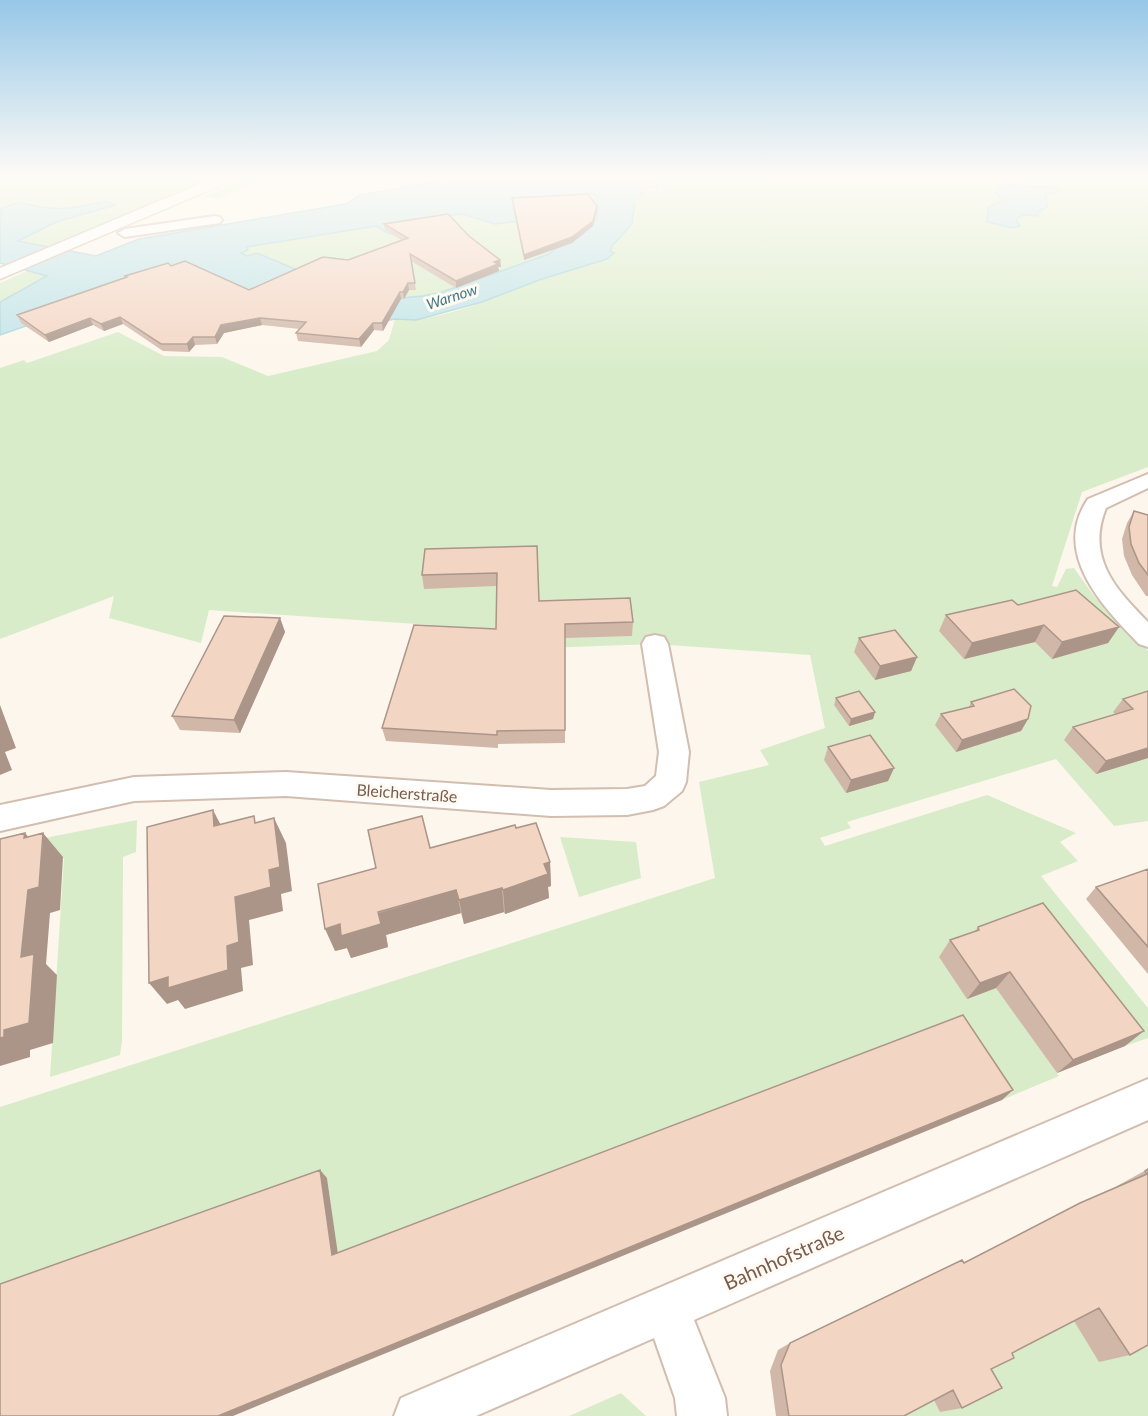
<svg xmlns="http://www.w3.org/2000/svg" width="1148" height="1416" viewBox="0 0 1148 1416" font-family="Lato,sans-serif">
	<rect width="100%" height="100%" fill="#fdf6ec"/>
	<!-- green -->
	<path fill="#d8ecc9" d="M0,177H205L208,180L51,247L16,241L56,222L114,205L106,201L81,206L49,208L26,201L0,209Z
		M246,177H272L218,199L204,196Z
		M667,177H1148V467L1082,492L1052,586L1057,587L1066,569L1074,568L1094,596L1148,651V821L1114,826L1056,759L847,822L851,828L820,838L825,846L987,795L1076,833L1060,842L1078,861L1041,876L1148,1008V1038L1125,1046L1029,921L966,944L1059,1076L1002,1100L339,1261L327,1178L0,1295V1107L715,878L699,782L769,765L760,750L825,728L810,655L655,644L489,650L491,629L209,610L201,643L109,618L114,596L0,639V368L24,360L27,363L118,332L164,356L222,357L268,376L377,351L389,340L395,319C445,322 495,296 541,280C563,272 585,266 607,259L614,253L610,251L633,218L635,201L658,180Z
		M585,193L595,194L598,202L597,219L549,254L442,292L423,296L401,298L339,288L257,253L247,256L240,252L248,250L246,247L376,226L389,234L462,231L450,215L463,214L495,224L523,202Z
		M29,270L48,276L0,302V283Z
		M137,820L136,852L123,857L122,1041L120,1055L50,1077L64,858L45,857L31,860L34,840Z
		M560,837L636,842L641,878L579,897Z
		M1071,1316L1148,1341V1416H892Z
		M621,1393L646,1416H569Z"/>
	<!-- water -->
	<path fill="#bfe3e8" stroke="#a5d3da" stroke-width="1.5" fill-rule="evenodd" d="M479,177H667L658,180L659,186L649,187L635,201L632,224L613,245L610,251L614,253L607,259L542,279L482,302L416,320L395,319L380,322L92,303L0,335V302L47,276L0,263V209C29,197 25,206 50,208C68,210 88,205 106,201L115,205L56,222L18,241L96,256L139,239L346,204L360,195L434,182L439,185ZM585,193L595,194L598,202L597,219L549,254L442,292L423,296L401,298L302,272L257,253L247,256L241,253L248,250L246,247L376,226L389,234L463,231L450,215L463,214L495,224L522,221L523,202Z
		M1004,185L1051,187L1062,190L1055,193H1046L1047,207L1039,211L1038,216L1023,215L1016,219L1020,226L1013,228L987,222L988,207L1004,200L995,193Z"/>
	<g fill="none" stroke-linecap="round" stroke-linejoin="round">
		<!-- minor casing -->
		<g stroke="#d1beb0" stroke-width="4">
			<path id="minor" d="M215,216L220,217L222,220L220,223L125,237L118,233L125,229Z
				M1148,474V488L1106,508C1086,557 1115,589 1148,622V647L1139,644C1103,607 1051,553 1088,499Z
				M655,635L664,637L668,644L689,752L686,782L682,791L664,806L653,810L627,815L551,816L286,796L134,801L0,831V805L134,777L286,772L551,790L627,789L645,786L656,776L659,752L642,644L646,637Z
				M1148,1079V1120L694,1320L725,1398L727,1416H677L675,1398L654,1338L476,1416H394L401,1398Z"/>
		</g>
		<!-- secondary casing -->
		<g stroke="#d6c0b0" stroke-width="3">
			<path id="secondary" d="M216,177H235L233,180L0,279V268Z"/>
		</g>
		<!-- minor -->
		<use href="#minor" fill="#fff" fill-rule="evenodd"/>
		<!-- secondary -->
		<use href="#secondary" fill="#fff" fill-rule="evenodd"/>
	</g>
	<!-- wall -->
	<path fill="#d1b7a8" d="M512,198L597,206V211L593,226L572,243L524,260L512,203Z
		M384,224L469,236L500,260L501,267H498L499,271L456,288L411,261L416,290H409L404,299H401L383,331L374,330L361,347L298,341L296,333L300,329L262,325L224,333L217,344L195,345L189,352L163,351L123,324L104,331L93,325L49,342L21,323L17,315L125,278V276L171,266L249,290L348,260L401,240L385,230Z
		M1134,511L1148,515V596H1146L1132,575L1124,556L1122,539L1127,523Z
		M537,546L539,601L633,622L632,636L565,638V743L498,744V748L386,741L382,728L496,629V586L424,589L422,575Z
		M1018,605L1119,627L1108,643L1052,659L1035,642L964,659L939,631L946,615Z
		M280,618L285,632L240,733L180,730L172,716Z
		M859,638L917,657L911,671L875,680L854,652Z
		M1148,691V758L1096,774L1064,740L1073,727L1115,714L1113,712L1123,699Z
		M836,698L875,712L873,719L849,726L834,705Z
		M971,702L1028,719L1021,731L956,752L935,725L941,714L969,707Z
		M828,747L894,768L888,781L846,793L824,760Z
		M516,828L550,862L551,886L548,887L549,898L505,914L504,912L464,924L461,913L386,935L388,947L351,958L347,948L335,951L430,848Z
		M1148,869V974L1086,899L1096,887Z
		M978,927L1125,1046L1057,1073L996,988L967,999L939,957L950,940L974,932Z
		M1148,1169L1130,1355L1099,1362L1074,1321L1012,1353L991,1369L962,1408L940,1412L934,1400L904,1416H776L770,1371L778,1350L790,1343L964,1263L1118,1186H1117Z"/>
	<!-- shaded-wall -->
	<path fill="#aa9588" d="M597,206V211L593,226L572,243L524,260V255Z
		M500,260L501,267H498L499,271L456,288V281L494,262Z
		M408,283L409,290L404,299L403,292Z
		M400,292L401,299L383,331L382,323Z
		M120,317L123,324L104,331L101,324Z
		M90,318L93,325L49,342L45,335Z
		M260,318L262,325L224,333L217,344L215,337L221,325Z
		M373,323L374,330L361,347L359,339Z
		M193,337L195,345L189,352L187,344Z
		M280,618L285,632L240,733L234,720Z
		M1044,625L1035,642L964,659L972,643Z
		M1119,627L1108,643L1052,659L1062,642Z
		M917,657L911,671L875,680L880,666Z
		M0,705L16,748L5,752L12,770L0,775Z
		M875,712L873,719L849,726L851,719Z
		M1028,719L1021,731L956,752L962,740Z
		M1148,748V758L1096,774L1106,761Z
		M894,768L888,781L846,793L851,780Z
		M213,810L226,835L214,826Z
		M274,818L286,843L292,891L281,894L283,911L249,920L253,965L241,968L243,991L185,1009L178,1000L167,1004L149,983L227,946L235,897L269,870Z
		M25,833L42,853L43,833L63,857L60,910L50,913L46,964L57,975L53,1043L30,1050V1057L0,1066V1038L21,957Z
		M550,862L551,886L548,887L549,898L505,914L503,890L544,864Z
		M502,888L504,912L464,924L459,900Z
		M456,890L461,913L386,935L388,947L351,958L347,948L335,951L325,929Z
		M1010,972L996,988L967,999L980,983Z
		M1144,1031L1125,1046L1057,1073L1073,1060Z
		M1013,1090L1002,1100L233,1416H218Z
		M320,1170L327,1178L339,1261L332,1255Z"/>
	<!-- building -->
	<path fill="#f3d5c3" stroke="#aa9588" stroke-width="1.5" d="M588,194L597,206L593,221L572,237L524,255L512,198Z
		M448,214L469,236L500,260L494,262L498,264L456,281L410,254L415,283H408L403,292H400L382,323H373L359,339L296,333L306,322L260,318L221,325L215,337H193L187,344H161L120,317L101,324L90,318L45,335L17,315L127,277L125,276L168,263L171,266L185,261L249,290L323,257L348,260L408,238L384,224Z
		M1134,511L1148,515V575L1139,563L1131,544L1129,527Z
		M537,546L539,601L630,598L633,622L565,624V730L497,731V735L382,728L414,625L496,629L497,573L422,575L425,549Z
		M1076,590L1119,627L1062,642L1044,625L972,643L946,615L1012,600L1018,605Z
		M224,616L280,618L234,720L172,716Z
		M895,630L917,657L880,666L859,638Z
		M1014,689L1031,706L1028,719L962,740L941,714L974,706L971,702Z
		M859,691L875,712L851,719L836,698Z
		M1148,691V748L1106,761L1073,727L1133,709L1123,699Z
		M870,735L894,768L851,780L828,747Z
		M213,810L214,826L254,816L255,823L274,818L280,867L269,870L271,887L235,897L239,942L227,946L228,970L168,988V977L149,983L147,827Z
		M422,816L430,848L515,825L516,828L536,823L550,862L544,864L548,874L503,890L502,888L459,900L456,890L378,912L381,924L341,936L340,924L325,929L318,884L376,868L368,830Z
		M25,833L24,838L43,833L39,887L28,890L21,957L34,954L29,1023L4,1030V1037L0,1038V839Z
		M1148,869V947L1096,887Z
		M1043,903L1144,1031L1073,1060L1010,972L980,983L950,940L979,930L978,927Z
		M963,1015L1013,1090L218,1416H0V1284L320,1170L332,1255Z
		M1148,1169V1345L1130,1355L1099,1308L1012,1353L1014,1358L991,1369L1002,1388L962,1408L953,1390L904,1416H789L781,1365L790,1343L962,1260L964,1263L1080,1203L1147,1174L1145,1171Z"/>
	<!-- sky -->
	<linearGradient id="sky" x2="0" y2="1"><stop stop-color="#97c7e8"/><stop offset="0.47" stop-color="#fefbf6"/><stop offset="1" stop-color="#fefbf6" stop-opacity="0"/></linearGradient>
	<rect width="1148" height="375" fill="url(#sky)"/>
	<g text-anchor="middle" stroke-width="6" stroke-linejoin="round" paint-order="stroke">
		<!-- far-water labels -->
		<g font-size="15" font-style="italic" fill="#437c86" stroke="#fffaf3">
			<text transform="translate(452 297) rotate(-18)" y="5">Warnow</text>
		</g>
		<!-- street labels -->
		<g font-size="16" fill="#7a5c4d" stroke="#fffaf3">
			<text transform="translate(407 793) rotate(4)" y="6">Bleicherstraße</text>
		</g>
		<!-- near-street labels -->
		<g font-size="20" fill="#7a5c4d" stroke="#fffaf3">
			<text transform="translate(784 1258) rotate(-24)" y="7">Bahnhofstraße</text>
		</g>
	</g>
</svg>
